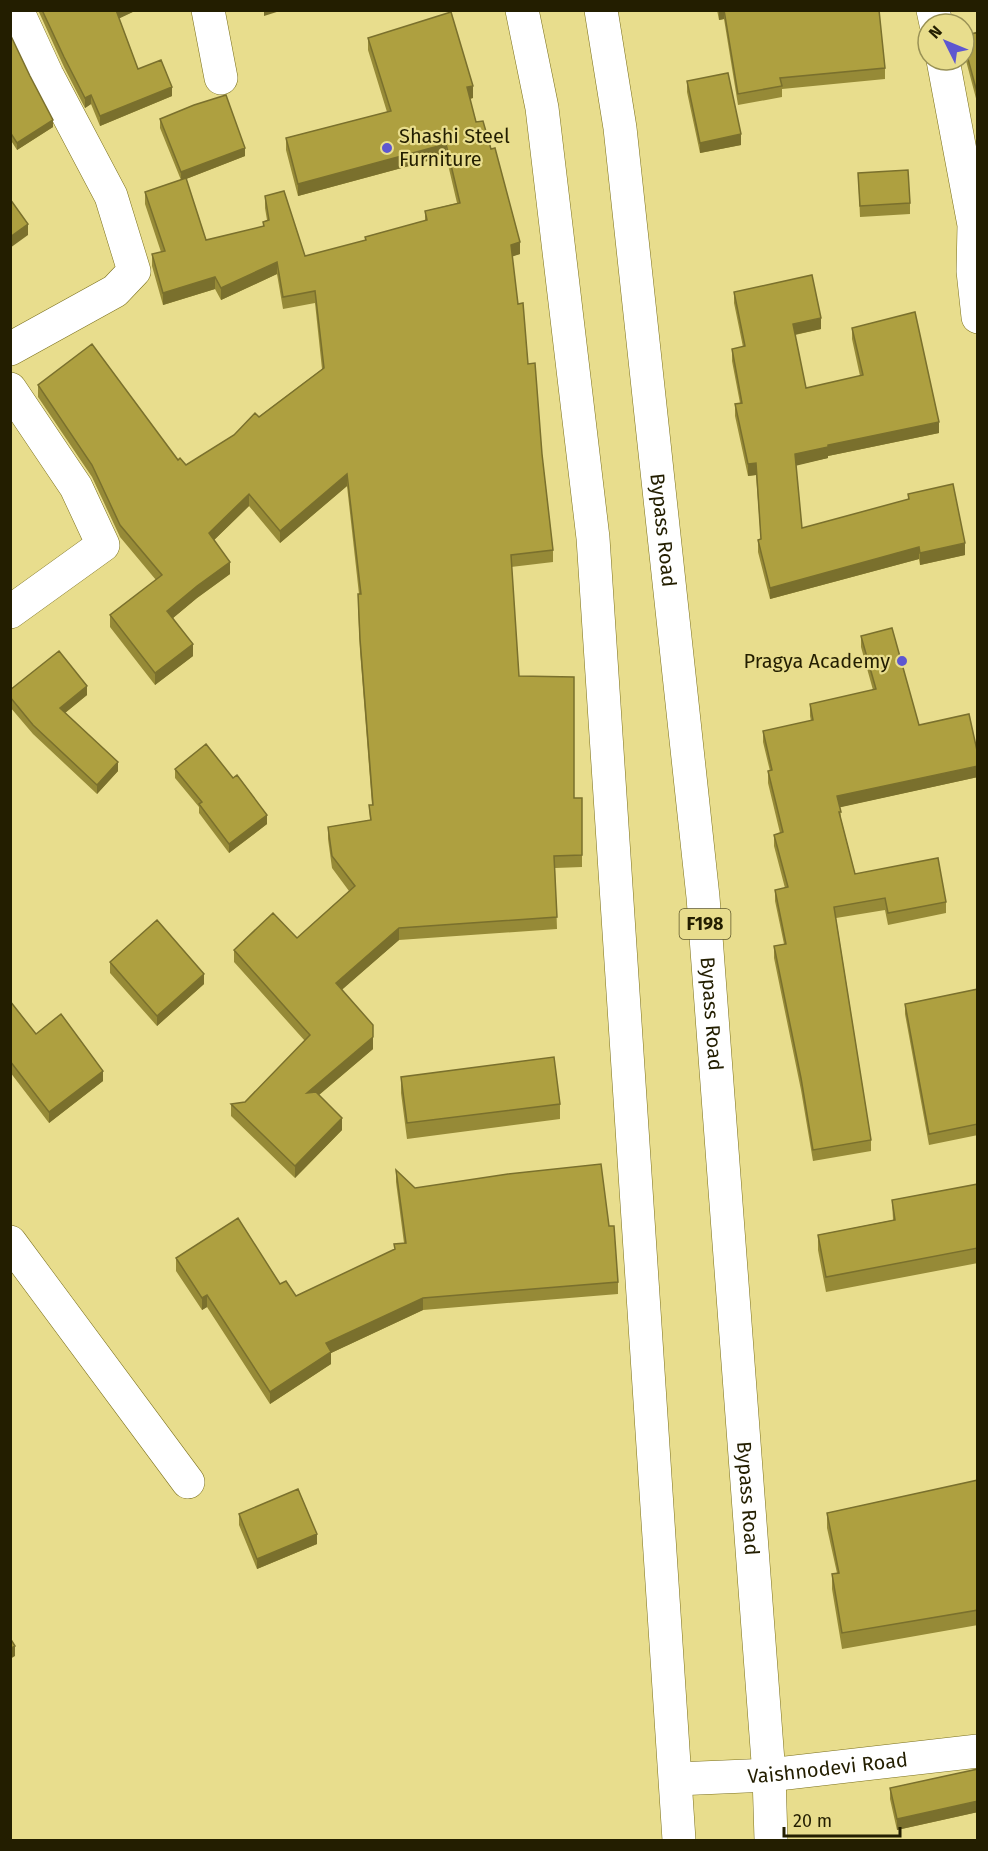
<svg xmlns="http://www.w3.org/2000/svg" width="988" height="1851" viewBox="0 0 988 1851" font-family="'Fira Sans',sans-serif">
	<rect width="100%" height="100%" fill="#e8dd8d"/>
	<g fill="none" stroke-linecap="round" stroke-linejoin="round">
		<!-- minor casing -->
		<g stroke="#7b701c" stroke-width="34">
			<g id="minor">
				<path d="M208,10L221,78"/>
				<path d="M933,10L936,24"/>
				<path d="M943,60L974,225L973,271L978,317"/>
				<path d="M10,349L115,291L134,271L111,196L47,75L17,10"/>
				<path d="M10,389L76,487L103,545L10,612"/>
				<path d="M10,1242L188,1482"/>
				<path id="s1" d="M676,1779L769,1775L978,1751"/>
			</g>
		</g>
		<!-- major casing -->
		<g stroke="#7b701c" stroke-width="34">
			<g id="major">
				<path d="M522,10L542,108L593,538L679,1840"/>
				<path id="s2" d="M601,10L620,128L703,897L769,1775L771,1840"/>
			</g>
		</g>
		<!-- minor -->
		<use href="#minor" stroke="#fff" stroke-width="33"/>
		<!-- major -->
		<use href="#major" stroke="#fff" stroke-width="33"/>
	</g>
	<!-- wall -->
	<path fill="#968a37" d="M38,10H137L119,18L138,69L172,96L100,126L91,104L85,108L64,67Z
		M717,10H881L879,12L885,68V79L782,89V97L738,105L724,19L719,20Z
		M978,32V106L964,53V36Z
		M10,34L53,127L17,150L10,139Z
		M368,38L473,98L470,99L476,122L491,149L520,254L512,256L518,304L542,454L553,550V562L511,567L519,676L574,798H582V867L555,868L557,929L399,940L342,989L373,1049L319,1095L342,1130L295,1178L231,1116V1104L245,1102L305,1041L234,962V950L297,938L349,891L332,868L328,839V827L370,820L369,805H372L360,651L358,606V594H359L347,486L280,543L249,506L214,540L230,574L197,598L173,618L193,656L155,685L110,627V615L156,580L120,537L92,477L38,397V385L178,460L186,465L234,435L322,369L315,303L283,309L277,274L221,300L215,289L163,305L152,266V254L161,252L145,204V192L181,180L160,128V119L245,156L186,179L206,240L263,227V222L267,220L265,208V196L305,256L365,241V237L425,221V211L457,203L446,156L298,196L286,150V138L387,112L368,50Z
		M687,81L741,145L700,153L687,92Z
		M858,173L910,203V214L860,217Z
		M734,292L821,329L795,335L806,388L860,376L852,339V328L939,433L828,456V458L796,465L802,528L908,500V494L965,555L920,565L919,559L770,599L758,552V540H761L756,475L748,476L735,416V404L740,403L732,361V349L743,347L734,303Z
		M861,636L919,725L978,777L840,807L841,819L855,874L946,902V913L888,925L885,910L836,918L871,1140V1151L813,1161L801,1090L774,958V946L784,944L775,901V890L785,888L774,846V835L780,833L768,783V771H770L763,742V731L811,721L810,716V704L873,690L861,647Z
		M10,690L87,695L65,713L118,771L97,794L33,734L10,707Z
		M175,769L233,778L267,824L229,853L199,813V807L175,778Z
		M110,962L204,984L157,1026L110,973Z
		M978,989V1135L929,1145L905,1014V1004Z
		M10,1001L36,1034L103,1081L49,1123L10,1072Z
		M401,1077L560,1104V1119L407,1139L401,1093Z
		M396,1170L415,1188L609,1226L618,1282V1294L423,1310L331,1353V1364L270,1404L207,1307L202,1310L176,1271V1258L280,1284L296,1296L394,1250L404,1243L396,1182Z
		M978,1184V1263L826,1292L818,1250V1235L893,1220L892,1200Z
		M978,1480V1625L842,1649L832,1589V1574L837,1573L827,1528V1513Z
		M239,1514L317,1544L257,1569L239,1525Z
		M978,1769V1812L897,1830L890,1799V1788Z"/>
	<!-- shaded-wall -->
	<path fill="#7a702d" d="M116,10H137L116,20Z
		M264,10H283L264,16Z
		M719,10H724V19L719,20Z
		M473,86V98L467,99V87Z
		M172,87V96L100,126V116Z
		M91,95V104L85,108V98Z
		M53,120V127L17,150V143Z
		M741,134V145L700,153V143Z
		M446,144V156L298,196V184Z
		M245,148V156L181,181V172Z
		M28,224V235L10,248V237Z
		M520,242V254L511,257V245Z
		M277,262V274L221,300V288Z
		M215,277V289L163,305V293Z
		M821,318V329L793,335V324Z
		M939,422V433L828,456V458L795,466V454L828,445Z
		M756,463V475L748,476V464Z
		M347,474V486L280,543V531Z
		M249,494V506L209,545V533Z
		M965,543V555L920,565V553Z
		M919,547V559L770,599V588Z
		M230,562V574L197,598L167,623V611L197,586Z
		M193,644V656L155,685V673Z
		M87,686V695L60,717V708Z
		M118,762V771L97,794V785Z
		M978,766V777L837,808V796Z
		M267,815V824L229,853V844Z
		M399,928V940L336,995V983Z
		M204,974V984L157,1026V1016Z
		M373,1037V1049L307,1105V1093Z
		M103,1071V1081L49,1123V1112Z
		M342,1118V1130L295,1178V1166Z
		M207,1295V1307L202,1310V1298Z
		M423,1298V1310L331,1353V1364L270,1404V1392L326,1343Z
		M317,1534V1544L257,1569V1559Z
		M15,1646V1656L10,1659V1649Z
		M978,1801V1812L897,1830V1819Z"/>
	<!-- building -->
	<path fill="#aea040" stroke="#7a702d" stroke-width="1.5" d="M42,10H116L138,69L161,60L172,87L100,116L91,95L85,98L64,57Z
		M724,10H879L885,68L780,78L782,86L738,94Z
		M451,12L473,86L467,87L476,122L483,121L491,149L495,148L520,242L511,245L518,304L523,303L528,364L535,363L542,454L553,550L511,555L519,676L574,677V798H582V855L554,856L557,917L399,928L336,983L373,1025V1037L307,1093L316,1092L342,1118L295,1166L231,1104L245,1102L310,1035L234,950L273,913L297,938L355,886L332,856L328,827L371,820L369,805H373L360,639L358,594H361L347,474L280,531L249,494L209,533L230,562L197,586L167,611L193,644L155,673L110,615L162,575L120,525L92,465L38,385L92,344L178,460L180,458L186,465L234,435L255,413L259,417L324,368L315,291L283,297L277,262L221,288L215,277L163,293L152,254L165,251L145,192L186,178L206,240L264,226L263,222L269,220L265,196L284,191L305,256L366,240L365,237L427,220L425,211L460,203L446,144L298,184L286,138L391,111L368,38Z
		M978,32V96L964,44V36Z
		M10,34L30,76L53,120L17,143L10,132Z
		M728,73L741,134L700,143L687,81Z
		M226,95L245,148L181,172L160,119L194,105Z
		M908,170L910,203L860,206L858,173Z
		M10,199L28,224L10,237Z
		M812,275L821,318L793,324L806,388L863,375L852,328L915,312L939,422L828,445V447L795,454L802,528L909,499L908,494L953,484L965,543L920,553L919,547L770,588L758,540L761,539L756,463L748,464L735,404L742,403L732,349L745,346L734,292Z
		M892,628L919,725L969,714L978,755V766L837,796L841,812H839L855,874L938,858L946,902L888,913L885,898L834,907L871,1140L813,1150L801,1078L774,946L786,944L775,890L788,887L774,835L783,832L768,771L772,770L763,731L813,720L810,704L876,689L861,636Z
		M59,651L87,686L60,708L118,762L97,785L33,725L10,697V690Z
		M206,744L233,778L237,775L267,815L229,844L199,804L202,802L175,769Z
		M157,920L204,974L157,1016L110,962Z
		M978,989V1124L929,1134L905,1004Z
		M10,1001L36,1034L61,1014L103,1071L49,1112L10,1061Z
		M554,1057L560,1104L407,1123L401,1077Z
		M601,1164L609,1226H614L618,1282L423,1298L326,1343L331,1352L270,1392L207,1295L202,1298L176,1258L238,1218L280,1284L286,1281L296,1296L395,1249L394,1244L406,1243L396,1170L415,1188L508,1174Z
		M978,1184V1248L826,1277L818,1235L895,1220L892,1200Z
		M978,1480V1610L842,1633L832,1574L839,1573L827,1513Z
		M298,1489L317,1534L257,1559L239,1514Z
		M10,1638L15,1646L10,1649Z
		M978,1769V1801L897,1819L890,1788Z"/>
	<!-- markers -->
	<g fill="#5e57d0" stroke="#e8dd8d" stroke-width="2">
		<circle cx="387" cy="148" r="6"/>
		<circle cx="902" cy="661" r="6"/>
	</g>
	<g text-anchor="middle" stroke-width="4.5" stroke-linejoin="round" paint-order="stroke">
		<!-- shield labels -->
		<rect fill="#e8dd8d" stroke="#5e572a" stroke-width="1.5" x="679.5" y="909" width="51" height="30" rx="4.5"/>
		<g font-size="18" font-weight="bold" fill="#231e00">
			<text x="705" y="930">F198</text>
		</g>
		<!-- poi labels -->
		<g font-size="20" fill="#231e00" stroke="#e8dd8d" text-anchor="start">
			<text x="399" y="143">Shashi Steel<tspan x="399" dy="23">Furniture</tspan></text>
			<text x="890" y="668" text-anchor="end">Pragya Academy</text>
		</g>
		<!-- street labels -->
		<g font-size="20" fill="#231e00" stroke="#e8dd8d">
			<text dy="7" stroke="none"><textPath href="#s2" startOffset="524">Bypass Road</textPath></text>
			<text dy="7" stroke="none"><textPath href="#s2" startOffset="1010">Bypass Road</textPath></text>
			<text dy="7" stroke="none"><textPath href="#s2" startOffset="1496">Bypass Road</textPath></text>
			<text dy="7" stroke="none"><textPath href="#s1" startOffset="152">Vaishnodevi Road</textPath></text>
		</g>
	</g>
	<!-- border -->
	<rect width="988" height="1851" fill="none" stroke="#231e00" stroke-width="24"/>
	<!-- north arrow -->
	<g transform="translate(946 42) rotate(313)"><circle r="28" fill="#e8dd8d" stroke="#999155" stroke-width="1.5"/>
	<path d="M0-4.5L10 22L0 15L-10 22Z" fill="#5e57d0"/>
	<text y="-9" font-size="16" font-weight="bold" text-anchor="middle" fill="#231e00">N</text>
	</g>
	<!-- scale -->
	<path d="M784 1827v9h116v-9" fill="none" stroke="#231e00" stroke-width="3"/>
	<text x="793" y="1827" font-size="18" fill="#231e00" stroke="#e8dd8d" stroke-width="4.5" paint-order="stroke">20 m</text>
</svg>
